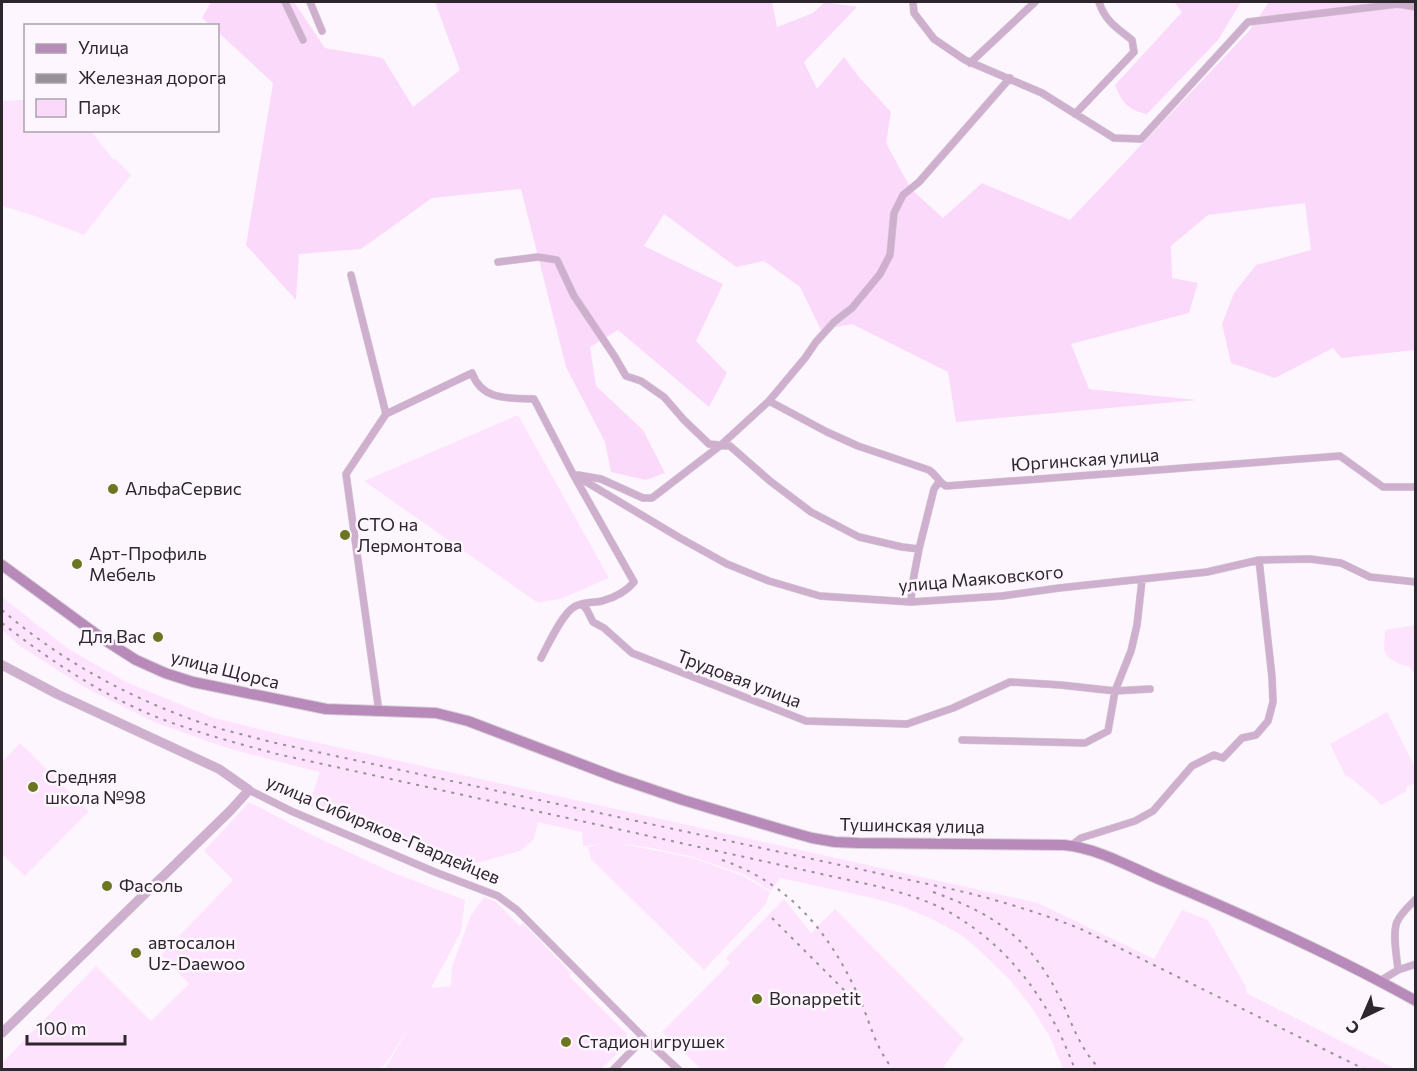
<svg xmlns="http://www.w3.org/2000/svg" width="1417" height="1071" viewBox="0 0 1417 1071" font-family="Commissioner,sans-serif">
	<rect width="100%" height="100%" fill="#fef6fe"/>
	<!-- built -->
	<path fill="#fde3fd" d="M25,100L26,130L91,131L113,159L117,160L131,175L84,235L32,215L2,206V101Z
		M518,415L609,578L563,598L538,603L364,481Z
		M2,597L67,648L126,682L211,717L283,735L1038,903L1154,959L1182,910L1208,920L1246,987V993L1396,1069H1063L1050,1037L1032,1008L1011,981L978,949L961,935L932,919L901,906L868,897L780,878L771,891L745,875L694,857L647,847L618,843L693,858L743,876L770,892L766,904L704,970L591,859L588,847L605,844L583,846L582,832L538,822L534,839L520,851L478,863L309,806L319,774L322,773L227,748L154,722L84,687L20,646L2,630Z
		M1415,625H1416L1415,675L1410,667L1399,664L1388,657L1384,650L1385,630Z
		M1387,712L1415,767V783L1406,788L1407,791L1381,805L1378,801L1352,779L1345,775L1330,744Z
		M20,743L89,811L25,876L2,854V762Z
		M249,802L312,835L391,872L465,900L461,932L431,988L451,986L452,967L470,917L484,897L496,902L520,926L523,923L571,973L569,976L626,1033L628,1043L601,1069H385L410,1025L387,1062L380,1069H2V1063L96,966L151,1021L189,984L161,955L233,880L204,851Z
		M784,899L811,933L835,909L964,1039L942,1069H701L662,1032L730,963L726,958Z"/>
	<!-- green -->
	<path fill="#fbd9fb" d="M211,2H294L325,48L383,58L413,107L460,70L435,2H772L777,27L813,13L825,2L857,7L804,62L817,89L844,57L859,77L891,112L886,143L911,189L943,218L982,183L1070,220L1249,31L1269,2H1415V350L1341,358L1333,348L1275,378L1231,363L1222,324L1234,293L1256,265L1311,250L1305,203L1208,215L1171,246L1172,278L1198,283L1189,313L1071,344L1089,389L1197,400L956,422L948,372L852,324L821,330L800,287L764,261L736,267L664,214L644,246L723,284L696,341L727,373L709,407L618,330L590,347L596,386L643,430L665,473L646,480L611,472L605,442L566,367L521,189L432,198L361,249L299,254L296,300L246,245L273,83L218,32V26L210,25L202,18Z
		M1174,2H1241L1218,40L1147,114C1128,110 1122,103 1115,85L1182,12Z"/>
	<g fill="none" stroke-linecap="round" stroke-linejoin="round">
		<!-- minor casing -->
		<g stroke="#d8d1d8" stroke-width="8">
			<path id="minor" d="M285,2L303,40
				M310,2L322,31
				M913,2L914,13L934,39L965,60L1042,93L1114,138L1141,139L1248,22L1398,4L1416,7
				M970,63L1035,2
				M1075,114L1134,52L1132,40C1117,28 1105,21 1099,2
				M498,262L538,257L557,260L574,296L615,357L626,376L641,381L664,397L684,420L709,444L730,446L770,481L811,512L859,537L902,547L919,549L912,586L911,602
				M351,275L386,414L346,474L379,712
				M769,401L827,432L858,446L929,470C937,475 938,482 946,486L1340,456L1383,487H1416
				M386,414L472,373C482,401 509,398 534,399L573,474L634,582C626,592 613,598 602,601C593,603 582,602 574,607C562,614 548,645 541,658
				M573,474L680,538L727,564L769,581L820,596L911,602L1002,596L1059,588L1207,572L1259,560L1310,559L1341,563L1370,577L1416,582
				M578,475L601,479L643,498H652L721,445L769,401L805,358L816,342L834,322L852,308L880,274L890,255L894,213L903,195L919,182L1010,78
				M919,549L934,489L939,482
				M582,604L587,610L593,622L604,628L632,653L806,721L907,724L953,708L1010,682L1061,685L1115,691L1150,689
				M962,740L1085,743L1108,731L1115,691L1131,651L1137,625L1142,580
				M249,790L291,811L435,872L498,896L517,910L644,1038L679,1070
				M1072,845L1081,838L1135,821L1153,811L1192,766L1214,755L1223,758L1242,738L1256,735L1268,721L1273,702L1272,677L1259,560
				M1398,970C1397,957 1392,934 1397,922C1401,913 1409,906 1416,899
				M1380,981L1398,970L1416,964
				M613,1070L644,1038"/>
		</g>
		<!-- tertiary casing -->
		<g stroke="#d8d1d8" stroke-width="10">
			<path id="tertiary" d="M2,665L57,694L219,769L249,790L230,811L2,1033"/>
		</g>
		<!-- secondary casing -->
		<g stroke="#d8d1d8" stroke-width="12">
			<path id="secondary" d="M2,565L103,639L136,660L165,673L193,682L326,709L436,713L468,721L615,777L683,800L780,829L812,838L835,842L858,843L1064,845C1098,848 1132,868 1163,881C1249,917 1334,955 1416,1001"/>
		</g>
		<!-- minor -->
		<use href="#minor" stroke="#cfafce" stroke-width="7"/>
		<!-- tertiary -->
		<use href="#tertiary" stroke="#cfafce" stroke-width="9"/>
		<!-- secondary -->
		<use href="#secondary" stroke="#b88ab9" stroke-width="10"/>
		<!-- rail -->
		<path stroke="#989098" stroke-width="2" stroke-dasharray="3 6" stroke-linecap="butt" d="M2,610C61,661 131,699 205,724C226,731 249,736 271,742L951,889C995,899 1038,912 1081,929L1366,1070
			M2,623C49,660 99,693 154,716C194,732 236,743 277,754L885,888C909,895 933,902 954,915C1013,950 1052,1006 1075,1070
			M722,860C789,883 829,932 858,995C870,1021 875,1049 894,1070
			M933,892C997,915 1032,940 1062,1002C1073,1026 1081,1051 1101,1070
			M772,918L845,991L857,1006"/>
	</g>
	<!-- markers -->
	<g fill="#6c7621" stroke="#fef6fe" stroke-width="2">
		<circle cx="113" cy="489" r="6"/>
		<circle cx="345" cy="535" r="6"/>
		<circle cx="77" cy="564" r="6"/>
		<circle cx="158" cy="637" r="6"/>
		<circle cx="33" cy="787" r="6"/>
		<circle cx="107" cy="886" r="6"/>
		<circle cx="136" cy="953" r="6"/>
		<circle cx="757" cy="999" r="6"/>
		<circle cx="566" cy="1042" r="6"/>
	</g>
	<g text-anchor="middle" stroke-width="5" stroke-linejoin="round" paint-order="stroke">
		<!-- street labels -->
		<g font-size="18" fill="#2d262d" stroke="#fef6fe">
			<text transform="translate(1085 460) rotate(-4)" y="6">Юргинская улица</text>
			<text transform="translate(981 579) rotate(-5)" y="6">улица Маяковского</text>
			<text transform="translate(225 670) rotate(14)" y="6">улица Щорса</text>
			<text transform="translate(739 679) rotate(21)" y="6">Трудовая улица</text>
			<text transform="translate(912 826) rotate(1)" y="6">Тушинская улица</text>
			<text transform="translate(383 830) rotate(23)" y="6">улица Сибиряков-Гвардейцев</text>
		</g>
		<!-- poi labels -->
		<g font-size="18" fill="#2d262d" stroke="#fef6fe" text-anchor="start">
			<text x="125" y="495">АльфаСервис</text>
			<text x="357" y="531">СТО на<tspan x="357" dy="21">Лермонтова</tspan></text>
			<text x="89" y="560">Арт-Профиль<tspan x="89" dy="21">Мебель</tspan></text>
			<text x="146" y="643" text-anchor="end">Для Вас</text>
			<text x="45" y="783">Средняя<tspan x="45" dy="21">школа №98</tspan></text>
			<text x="119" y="892">Фасоль</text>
			<text x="148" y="949">автосалон<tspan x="148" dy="21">Uz-Daewoo</tspan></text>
			<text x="769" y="1005">Bonappetit</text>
			<text x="578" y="1048">Стадион игрушек</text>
		</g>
	</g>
	<!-- border -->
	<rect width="1417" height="1071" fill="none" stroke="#2d262d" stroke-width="6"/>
	<!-- legend -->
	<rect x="24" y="24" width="195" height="108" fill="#fef6fe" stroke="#aaa3aa" stroke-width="1.5"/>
	<rect x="36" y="44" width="30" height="9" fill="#b88ab9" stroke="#aaa3aa" stroke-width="1.5"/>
	<text x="78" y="54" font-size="18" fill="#2d262d">Улица</text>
	<rect x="36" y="74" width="30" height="9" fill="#989098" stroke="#aaa3aa" stroke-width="1.5"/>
	<text x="78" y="84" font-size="18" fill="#2d262d">Железная дорога</text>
	<rect x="36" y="99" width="30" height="18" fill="#fbd9fb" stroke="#aaa3aa" stroke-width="1.5"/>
	<text x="78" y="114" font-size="18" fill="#2d262d">Парк</text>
	<!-- north arrow -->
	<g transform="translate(1363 1017) rotate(224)" stroke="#fef6fe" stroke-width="4.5" paint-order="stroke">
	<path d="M0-4.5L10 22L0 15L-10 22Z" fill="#2d262d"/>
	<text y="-9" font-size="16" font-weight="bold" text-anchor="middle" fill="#2d262d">С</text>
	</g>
	<!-- scale -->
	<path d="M27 1035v9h98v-9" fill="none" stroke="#2d262d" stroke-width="3"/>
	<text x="36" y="1035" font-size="18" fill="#2d262d" stroke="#fef6fe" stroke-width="4.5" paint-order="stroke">100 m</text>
</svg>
